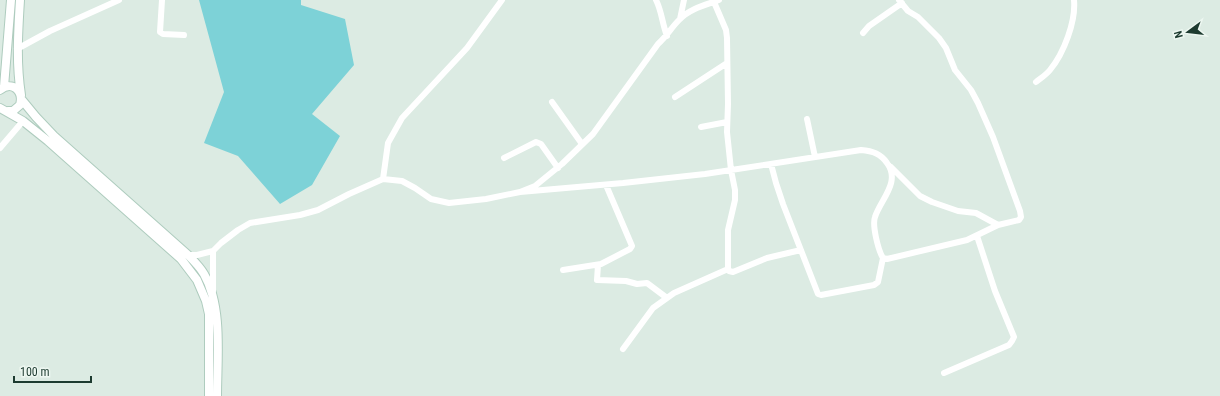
<svg xmlns="http://www.w3.org/2000/svg" width="1220" height="396" viewBox="0 0 1220 396" font-family="'Roboto Condensed',sans-serif">
	<rect width="100%" height="100%" fill="#dcebe3"/>
	<!-- water -->
	<path fill="#7dd2d7" d="M199,0H301V5L345,19L354,65L312,114L340,136L312,185L280,204L238,156L204,143L224,92Z"/>
	<g fill="none" stroke-linecap="round" stroke-linejoin="round">
		<!-- secondary casing -->
		<g stroke="#aeccbe" stroke-width="10">
			<path id="secondary" d="M20,0C18,32 16,63 21,95
				M4,87L11,0
				M0,90C12,80 24,91 20,105L13,111H8
				M22,100L36,117L54,136L188,255C194,261 200,267 204,274C223,307 217,359 217,396
				M0,108L23,121L48,141L181,259L197,280L206,301L209,314V396"/>
		</g>
		<!-- minor -->
		<path stroke="#fff" stroke-width="6" d="M162,0L160,32L163,34L184,35
			M656,0C662,12 662,23 667,36
			M714,2L726,30L727,38L728,104L727,132L731,170L735,190V200L728,230V268L729,271L733,272L767,258L801,250
			M680,19L684,0
			M863,33L869,26L902,3
			M17,49L50,31L119,0
			M1036,82C1041,78 1046,75 1050,70C1064,53 1076,21 1074,0
			M675,97L727,63
			M552,102L582,144
			M807,119L815,157
			M701,127L727,122
			M0,148L23,121
			M504,158L536,142L541,144L558,168
			M771,164L776,183L783,204L818,294L821,295L874,285L878,282L883,258
			M891,167L920,196L932,202L958,211L976,213L998,225
			M383,179L388,143L402,118L467,48L502,0
			M520,192L623,183L705,174L861,150C873,151 881,154 887,163C901,182 881,199 875,217C872,225 878,250 883,258L887,259L967,240L998,225L1019,220L1021,217L1020,211L993,137L978,103L971,90L955,70L946,48L939,38L918,17L908,11L899,0
			M188,255H197L213,251L221,243L238,230L250,223L300,215L318,210L349,194L383,179L402,181L415,188L431,199L449,203L486,199L520,192L535,186L562,164L593,134L658,44C667,36 671,28 679,20C689,9 705,5 719,0
			M598,265L597,280L626,281L637,284L647,283L667,298
			M563,270L601,264L630,249L632,246L606,185
			M213,291V251
			M623,349L653,308L674,293L728,269
			M944,373L1009,345L1012,341L1014,337L995,291L977,236"/>
		<!-- secondary -->
		<use href="#secondary" stroke="#fff" stroke-width="8"/>
	</g>
	<!-- north arrow -->
	<g transform="translate(1188 32) rotate(255)" stroke="#edf7f1" stroke-width="3" paint-order="stroke">
	<path d="M0-3L7 15L0 10L-7 15Z" fill="#1d3b30"/>
	<text y="-6" font-size="11" font-weight="bold" text-anchor="middle" fill="#1d3b30">N</text>
	</g>
	<!-- scale -->
	<path d="M14 376v6h77v-6" fill="none" stroke="#1d3b30" stroke-width="2"/>
	<text x="20" y="376" font-size="12" fill="#1d3b30" stroke="#edf7f1" stroke-width="3" paint-order="stroke">100 m</text>
</svg>
